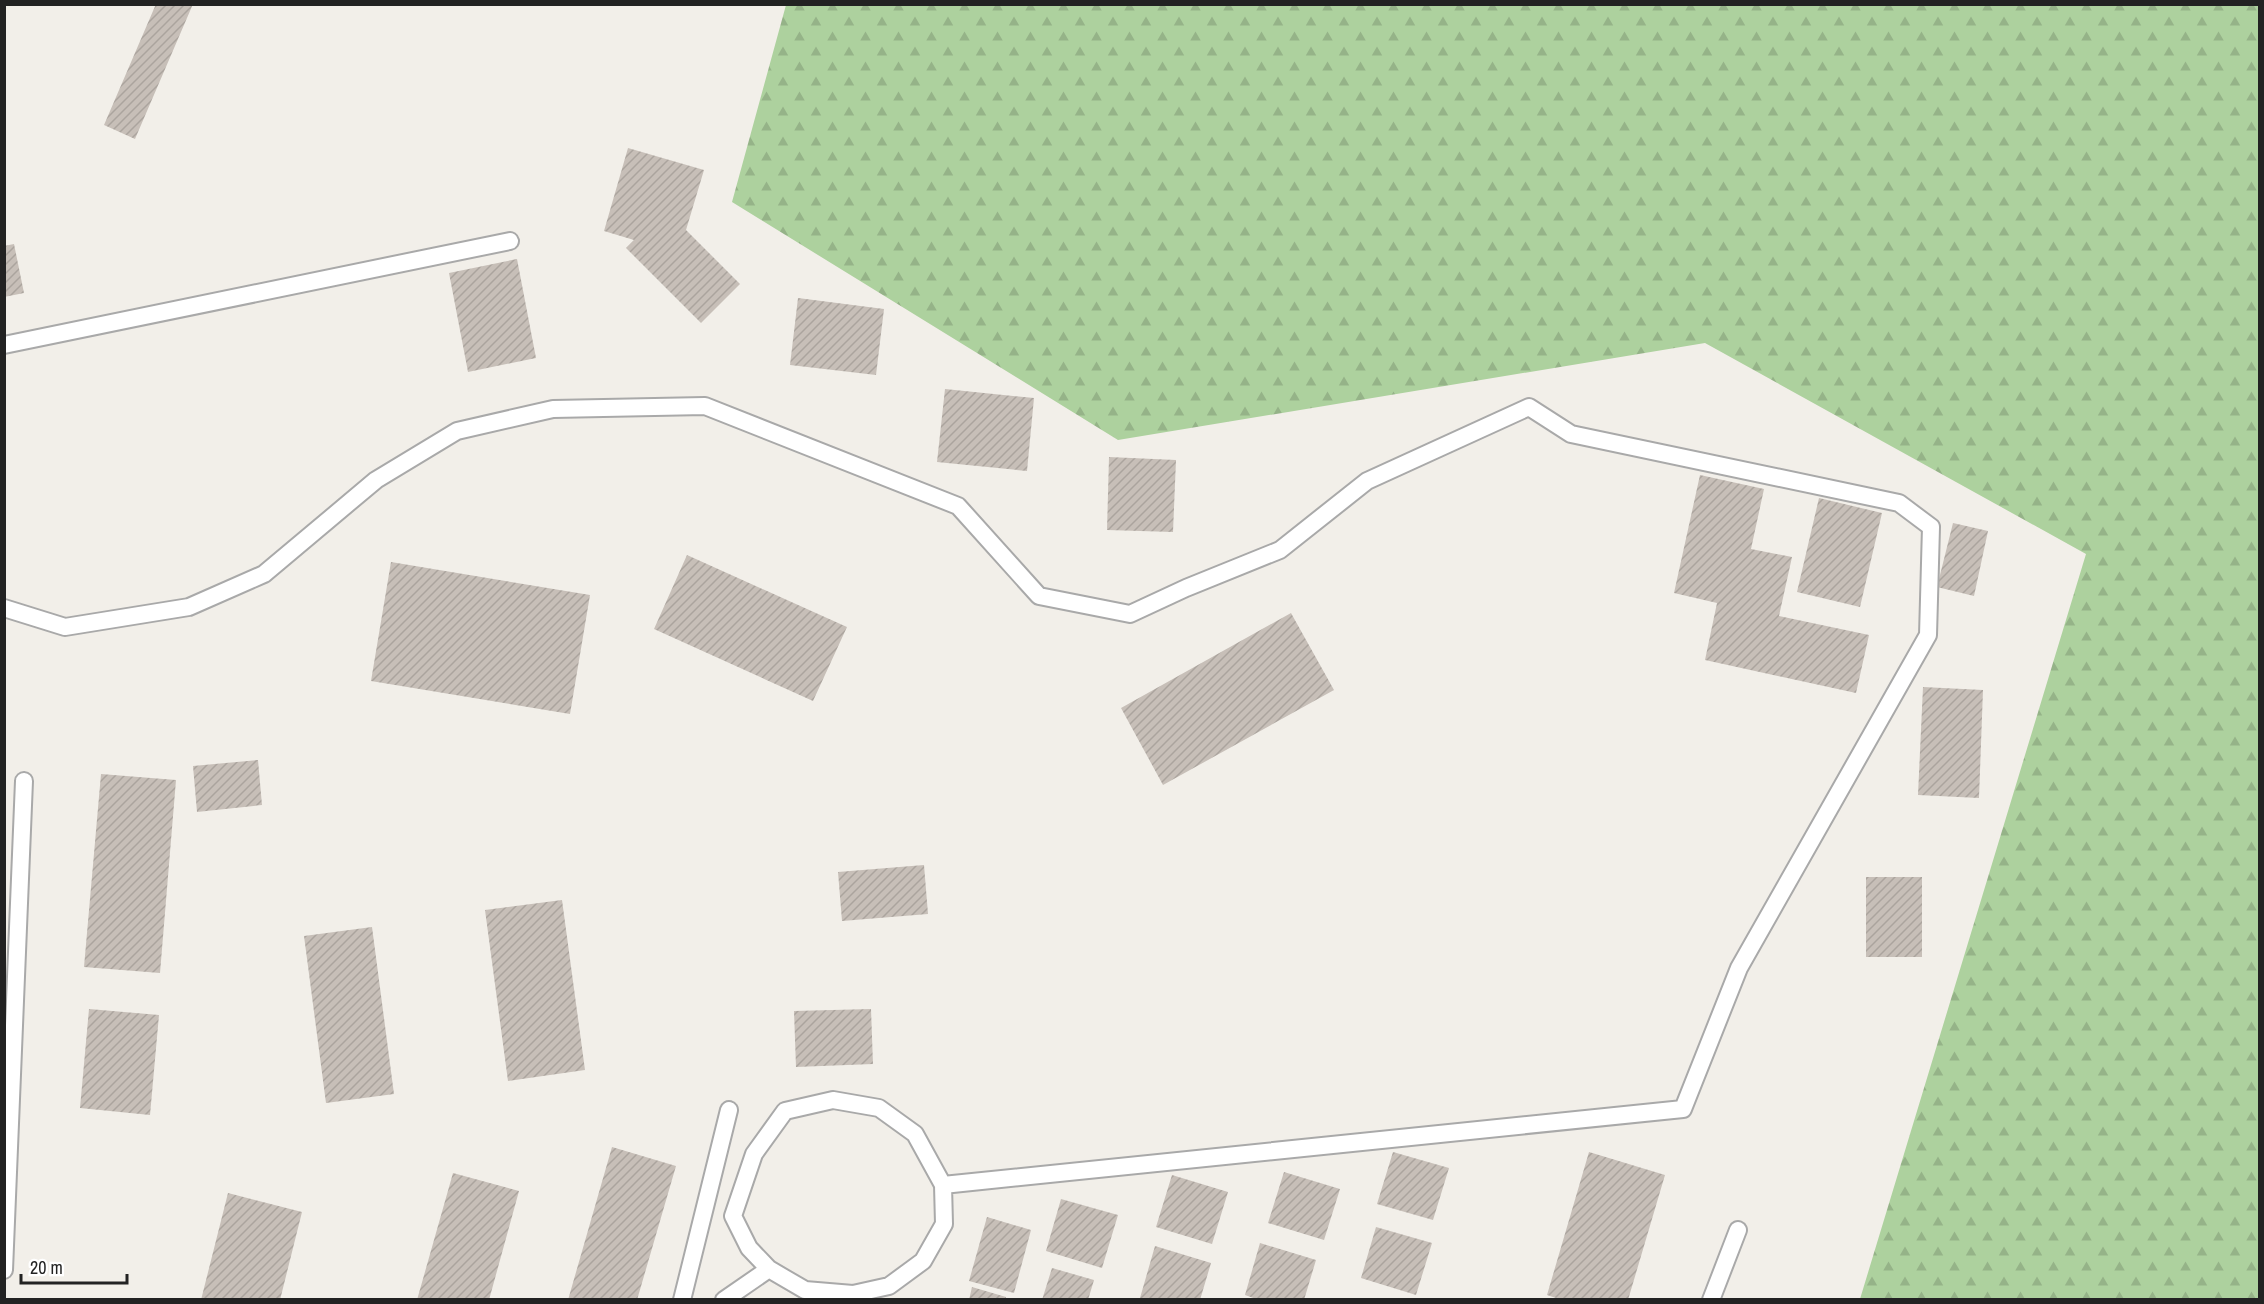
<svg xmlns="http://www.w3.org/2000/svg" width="2264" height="1304" viewBox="0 0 2264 1304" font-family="'Archivo Narrow',sans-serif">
	<defs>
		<pattern id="forest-firs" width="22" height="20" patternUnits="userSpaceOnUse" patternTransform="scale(1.5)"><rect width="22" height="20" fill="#add19e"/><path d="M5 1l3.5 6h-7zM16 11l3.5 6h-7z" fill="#95b388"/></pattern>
		<pattern id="building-hatch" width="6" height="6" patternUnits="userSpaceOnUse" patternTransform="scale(1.5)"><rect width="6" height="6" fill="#c7bfb8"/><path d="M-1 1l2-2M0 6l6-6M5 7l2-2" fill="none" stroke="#aba49e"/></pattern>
	</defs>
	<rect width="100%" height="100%" fill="#f2efe9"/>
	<!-- forest -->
	<path fill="url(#forest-firs)" d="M786,5H2259V1299H1860L2086,554L1705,343L1118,440L732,202Z"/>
	<!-- building -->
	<path fill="url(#building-hatch)" d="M156,4H193L135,139L104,125Z
		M628,148L704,170L686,230L740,284L701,323L626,248L634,240L604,231Z
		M14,244L24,293L4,297V246Z
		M517,259L536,358L468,372L449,273Z
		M798,298L884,309L876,375L790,365Z
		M945,389L1034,398L1027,471L937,462Z
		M1109,457L1176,460L1173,532L1107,530Z
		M1700,475L1764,489L1751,549L1792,557L1779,616L1869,635L1856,693L1705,660L1717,603L1674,593Z
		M1819,498L1882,513L1860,607L1797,592Z
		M1953,523L1988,531L1974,596L1937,587Z
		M687,555L847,627L813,701L654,629Z
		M391,562L590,595L570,714L371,681Z
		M1291,613L1334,690L1163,785L1121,708Z
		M1923,687L1983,690L1979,798L1918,795Z
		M258,760L262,805L197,812L193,766Z
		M101,774L176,780L160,973L84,967Z
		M924,865L928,914L842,921L838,872Z
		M1866,877H1922V957H1866Z
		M562,900L585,1070L508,1081L485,910Z
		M372,927L394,1094L326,1103L304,936Z
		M89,1009L159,1015L150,1115L80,1108Z
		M871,1009L873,1064L796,1067L794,1011Z
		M612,1147L676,1166L637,1300H568Z
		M1393,1152L1449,1168L1433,1220L1377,1204Z
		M1589,1152L1665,1175L1628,1300H1562L1547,1295Z
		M1284,1172L1340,1189L1324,1240L1268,1223Z
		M453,1173L519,1191L489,1300H417Z
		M1172,1175L1228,1192L1212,1244L1156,1227Z
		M228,1193L302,1212L280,1300H201Z
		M1061,1199L1118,1215L1102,1268L1046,1251Z
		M987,1217L1031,1230L1014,1293L969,1281Z
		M1376,1227L1432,1243L1416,1295L1361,1278Z
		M1260,1243L1316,1260L1304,1300H1259L1245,1295Z
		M1155,1246L1211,1263L1200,1300L1140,1298Z
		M1052,1268L1094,1280L1088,1300H1042Z
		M972,1287L1006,1297V1300H969Z"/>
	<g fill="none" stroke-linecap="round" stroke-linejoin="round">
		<!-- lane casing -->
		<g stroke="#a9a9a9" stroke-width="20">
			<path id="lane" d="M4,345L510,241
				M4,608L65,627L189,607L264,574L376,480L457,431L553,409L705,406L958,506L1039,596L1130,614L1186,588L1280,550L1367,481L1529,407L1571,434L1899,503L1931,527L1928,635L1739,968L1683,1109L943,1185
				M833,1100L879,1108L915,1134L943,1185L944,1224L923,1261L889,1286L853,1294L805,1290L769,1269L749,1248L733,1216L754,1154L785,1111Z
				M4,1270L24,781
				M682,1300L729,1110
				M724,1300L769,1269
				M1711,1300L1738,1230"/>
		</g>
		<!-- lane -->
		<use href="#lane" stroke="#fff" stroke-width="16"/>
	</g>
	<!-- border -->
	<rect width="2264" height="1304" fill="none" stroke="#222222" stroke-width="12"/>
	<!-- scale -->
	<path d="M21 1274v9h106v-9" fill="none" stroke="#222222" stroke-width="3"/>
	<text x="30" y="1274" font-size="18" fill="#222222" stroke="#ffffff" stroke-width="4.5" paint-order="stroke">20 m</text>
</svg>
